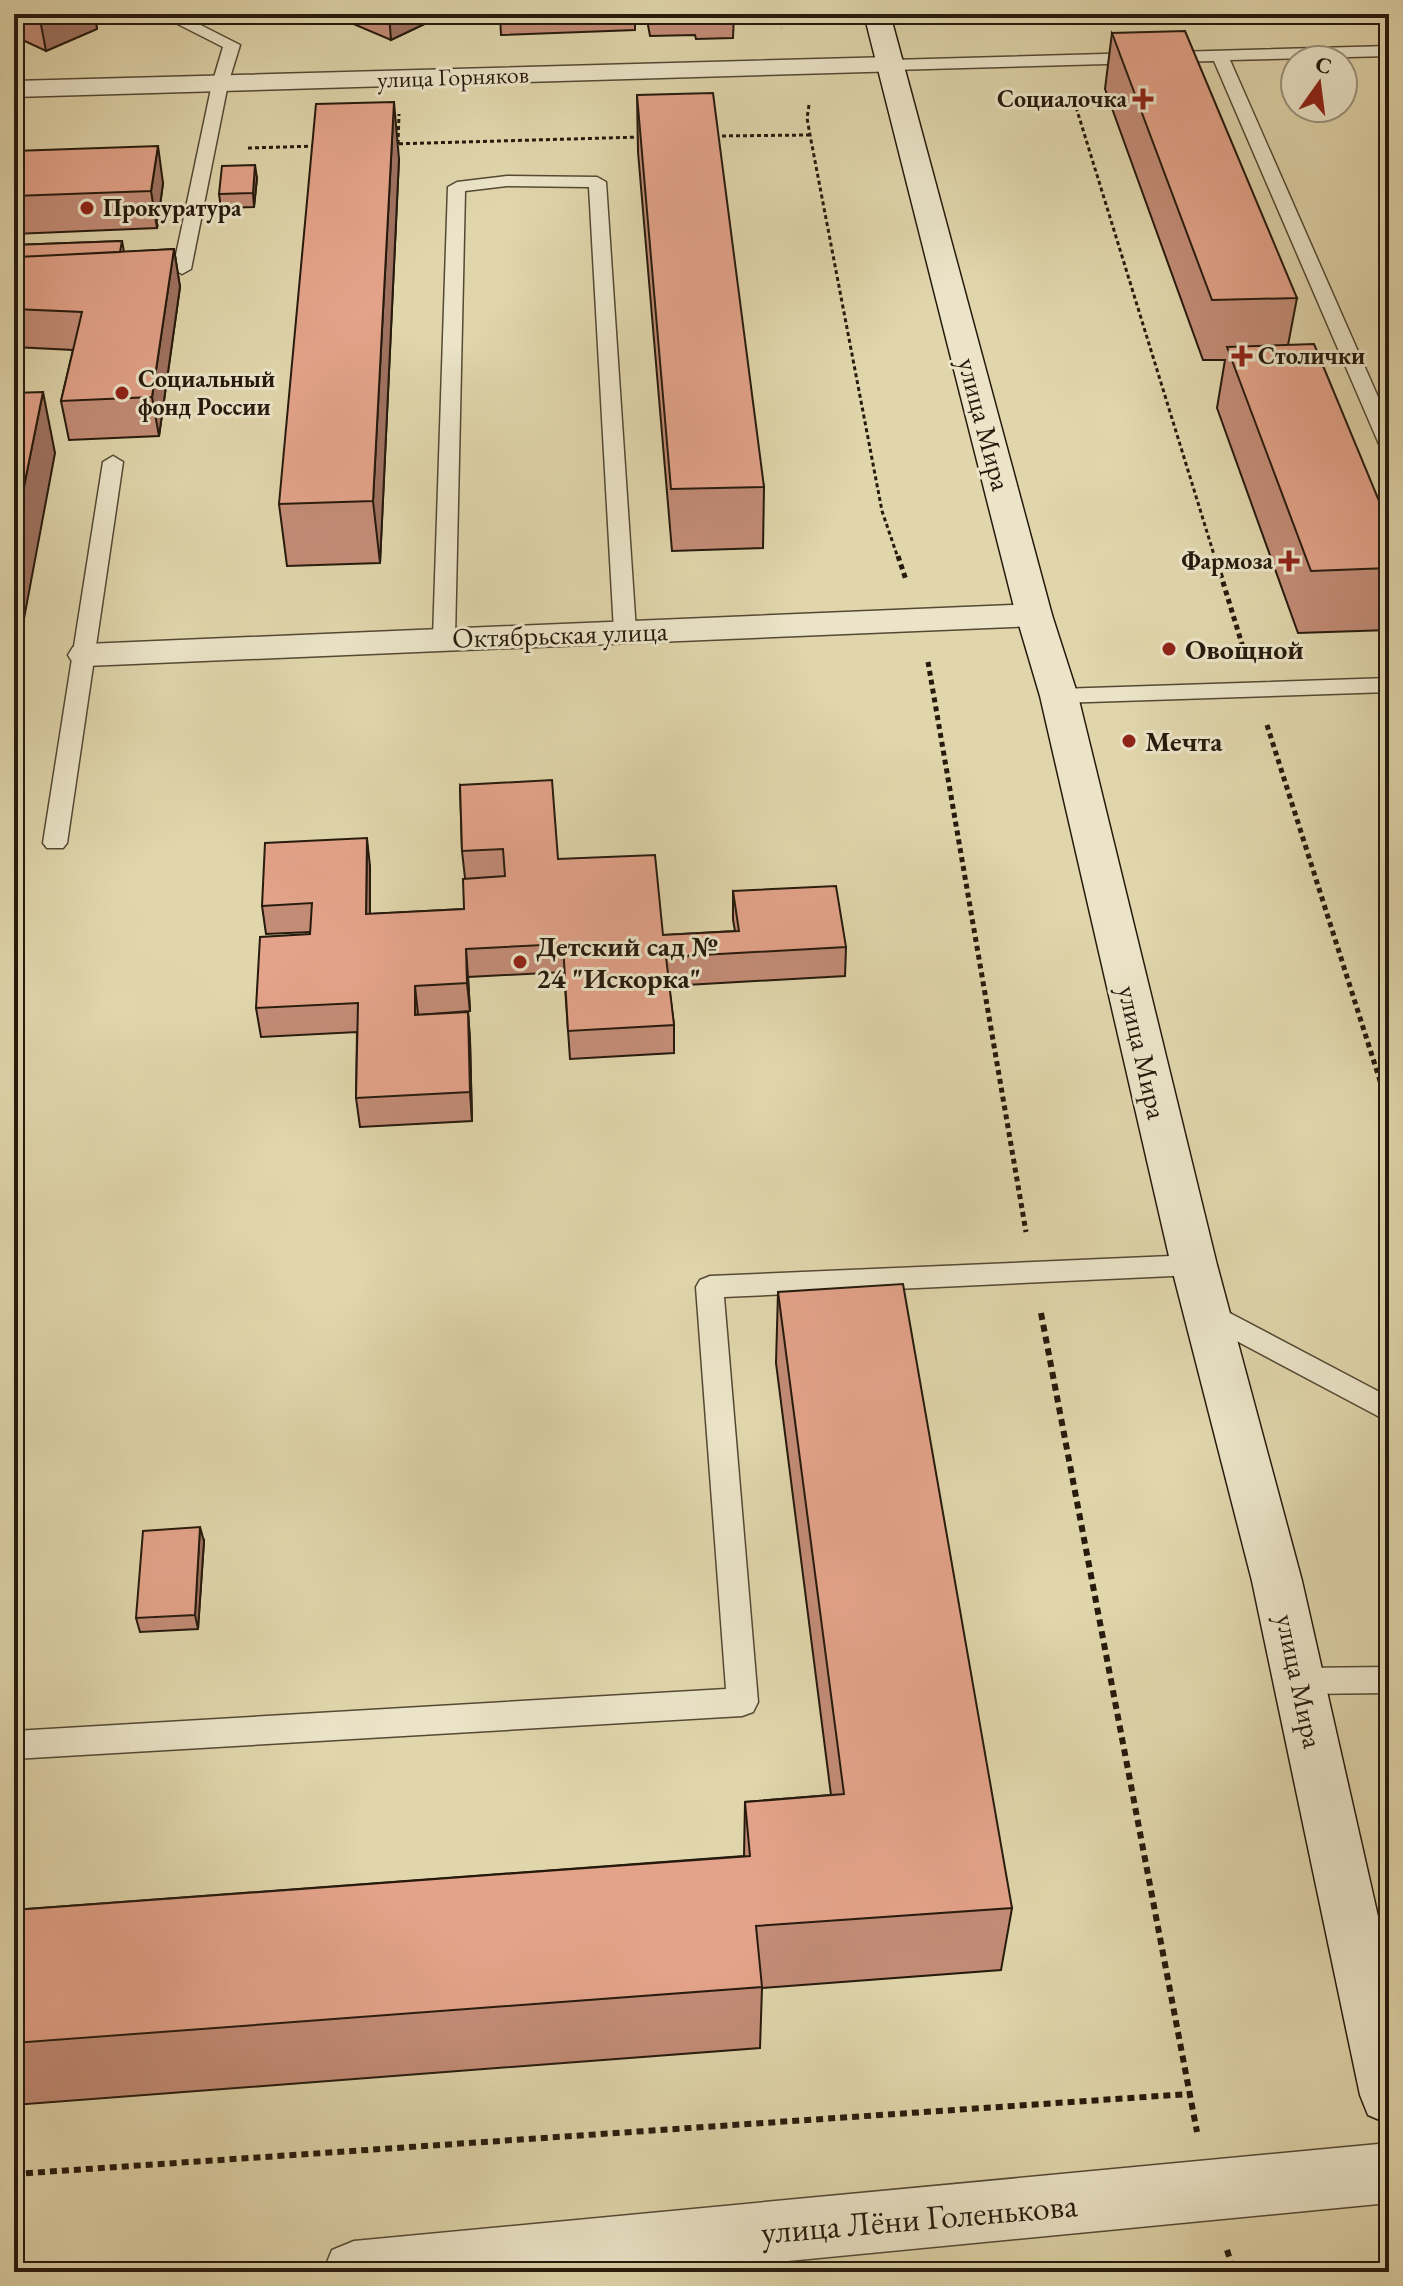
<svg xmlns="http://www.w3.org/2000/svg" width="1403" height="2286" viewBox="0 0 1403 2286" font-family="'EB Garamond',serif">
	<rect width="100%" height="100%" fill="#e0d5ab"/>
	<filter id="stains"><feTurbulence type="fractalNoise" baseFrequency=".0025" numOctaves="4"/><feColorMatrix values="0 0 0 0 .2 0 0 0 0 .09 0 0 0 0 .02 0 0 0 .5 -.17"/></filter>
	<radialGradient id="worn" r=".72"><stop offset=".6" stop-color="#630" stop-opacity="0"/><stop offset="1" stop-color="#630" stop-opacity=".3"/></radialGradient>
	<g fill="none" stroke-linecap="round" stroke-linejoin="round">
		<!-- service casing -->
		<g stroke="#544934" stroke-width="3">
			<path id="service" d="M158,14H179L240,45L228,84L191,269L182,274L173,269L212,84L223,47Z
				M1389,46V56L1230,60L1389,422V450L1379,444L1214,61L892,70L884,65L892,60Z
				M507,176L597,177L606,182L636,631L633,636H617L614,631L589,187L507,186L465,191L455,638L444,644L433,638L448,187L457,182Z
				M113,456L123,462L67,843L63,848H47L43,843L103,462Z
				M1389,678V692L1059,703L1048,696L1059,689Z
				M1194,1255L1204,1258L1208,1265L1204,1272L1194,1275L724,1297L758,1702L753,1712L742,1716L14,1759V1731L726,1689L696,1287L700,1280L710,1276Z
				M1209,1302L1389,1397V1422L1199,1321L1195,1313L1199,1305Z
				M1389,1667V1693L1299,1694L1288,1691L1284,1681L1288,1671L1299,1668Z"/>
		</g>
		<!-- minor casing -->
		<g stroke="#544934" stroke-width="3">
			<path id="minor" d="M1034,604L1047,607L1052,615L1047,623L1034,626L86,666L73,663L68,655L73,647L86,644Z"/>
		</g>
		<!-- tertiary casing -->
		<g stroke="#544934" stroke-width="3">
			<path id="tertiary" d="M892,57L902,59L906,65L902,71L14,97V81Z
				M1389,2143V2203L673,2272H323L332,2250L354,2241Z"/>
		</g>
		<!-- secondary casing -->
		<g stroke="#261a0d" stroke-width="3">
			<path id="secondary" d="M864,14H890L1052,615L1078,696L1217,1265L1302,1581L1389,1965V2124L1368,2115L1360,2095L1252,1581L1171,1265L1040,696L1016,615Z"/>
		</g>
		<!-- path-far2 -->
		<path stroke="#261a0d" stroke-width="3" stroke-dasharray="4 3" stroke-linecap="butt" d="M780,14L782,28
			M1072,94L1215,558
			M809,105L807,118L810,135L882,511L898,558
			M715,136L809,135
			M392,144L641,137
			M398,144L399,114
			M248,148L318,146"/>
		<!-- path-far1 -->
		<path stroke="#261a0d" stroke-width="5" stroke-dasharray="5 4" stroke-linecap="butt" d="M898,556L906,580
			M1215,556L1245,654
			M928,662L1026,1232
			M1267,725L1389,1109"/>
		<!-- path -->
		<path stroke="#261a0d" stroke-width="6" stroke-dasharray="7 5" stroke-linecap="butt" d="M1041,1313L1197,2132
			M14,2174L1189,2094
			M1227,2250L1234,2272"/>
		<!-- service -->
		<use href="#service" fill="#ebe4c8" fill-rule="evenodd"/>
		<!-- minor -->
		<use href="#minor" fill="#ebe4c8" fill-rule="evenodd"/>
		<!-- tertiary -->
		<use href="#tertiary" fill="#ebe4c8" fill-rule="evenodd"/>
		<!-- secondary -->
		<use href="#secondary" fill="#ebe4c8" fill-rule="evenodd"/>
	</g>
	<!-- wall -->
	<path fill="#c38c77" stroke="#261a0d" stroke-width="2" d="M14,14H95L97,29L46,51L14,36Z
		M330,14H437V18L391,40Z
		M500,14H635V30L501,35Z
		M646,14H734L733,38L696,39L695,35L650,36Z
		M1112,33L1297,298L1288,345L1389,525V630L1298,633L1217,408L1225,360H1203L1105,89Z
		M637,95L764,487L763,548L672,551L638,152Z
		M14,151L163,183L157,228L14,234Z
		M399,159L380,563L287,566L279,504Z
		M257,178L254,207L221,208L219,194Z
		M122,241L124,252L174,249L180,287L159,436L69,440L61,401L73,350L14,347V245Z
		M460,785L558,859L663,935L735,931L733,920V891L846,947L845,976L669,986L674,1025V1053L570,1059L564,972L468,977L470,1011L418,1015L468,1012L470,1040L472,1121L360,1127L356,1098L357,1032L261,1037L256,1008L310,934V932L266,934L262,906L370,866V914L464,909L465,878L462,851Z
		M778,1292L1012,1908L1001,1970L762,1988L760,2048L14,2105V1910L744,1856L745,1802L831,1795L776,1363Z
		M204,1541L198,1629L140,1632L136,1618Z"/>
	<!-- shaded-wall -->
	<path fill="#9f7261" stroke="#261a0d" stroke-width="2" d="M39,14H95L97,29L46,51Z
		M389,14H437V18L391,40Z
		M394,102L399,159L380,563L373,501Z
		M158,146L163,183L157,228L151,191Z
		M255,165L257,178L254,207L253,193Z
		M174,249L180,287L159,436L152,397Z
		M43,392L55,453L14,672V536Z
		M367,838L370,866V943L366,914Z
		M466,949L468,977L470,1011L467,983Z
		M415,986L418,1014L415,1015Z
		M468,1012L470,1040L472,1121L470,1092Z
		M200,1527L204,1541L198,1629L195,1615Z"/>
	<!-- building -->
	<path fill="#e3a38a" stroke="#261a0d" stroke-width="2" d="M1185,31L1297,298L1212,300L1112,33Z
		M713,93L764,487L671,489L637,95Z
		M394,102L373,501L279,504L316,104Z
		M158,146L151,191L14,196V151Z
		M255,165L253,193L219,194L222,166Z
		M122,241L120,252L18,257L15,263H14V245Z
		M174,249L152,397L61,401L82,312L14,309V266L18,257Z
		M1314,344L1389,525V568L1311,571L1227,347Z
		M43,392L14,536V393Z
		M552,780L558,859L655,855L663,935L739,931L733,891L836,886L846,947L666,957L674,1025L568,1031L563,944L466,949L467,983L415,986V1015L468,1012L470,1092L356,1098L358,1003L256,1008L260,937L310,934L312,903L262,906L265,843L367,838L366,914L464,909L463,879L505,876L503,849L462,851L460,785Z
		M903,1284L1012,1908L756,1926L762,1987L14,2043V1910L750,1856L745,1802L844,1794L778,1292Z
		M200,1527L195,1615L136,1618L143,1531Z"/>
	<!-- markers -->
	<g fill="#8f2418" stroke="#ebe4c8" stroke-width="3">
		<path d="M1139 87h8v8h8v8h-8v8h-8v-8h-8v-8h8z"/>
		<circle cx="87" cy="208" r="8"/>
		<path d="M1238 344h8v8h8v8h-8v8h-8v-8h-8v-8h8z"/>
		<circle cx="122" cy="393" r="8"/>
		<path d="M1285 549h8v8h8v8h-8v8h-8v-8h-8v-8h8z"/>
		<circle cx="1169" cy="649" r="8"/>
		<circle cx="1129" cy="741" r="8"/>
		<circle cx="520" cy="962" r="8"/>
	</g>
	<g text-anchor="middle" stroke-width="6" stroke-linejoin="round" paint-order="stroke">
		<!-- far-street labels -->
		<g font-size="24" fill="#261a0d" stroke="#ebe4c8">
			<text transform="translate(453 77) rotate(-2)" y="8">улица Горняков</text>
		</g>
		<!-- far-poi labels -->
		<g font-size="24" font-weight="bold" fill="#261a0d" stroke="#ebe4c8" text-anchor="start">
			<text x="1127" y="107" text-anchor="end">Социалочка</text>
			<text x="103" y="216">Прокуратура</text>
			<text x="1258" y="364">Столички</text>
			<text x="138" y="387">Социальный<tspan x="138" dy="28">фонд России</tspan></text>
			<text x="1273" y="569" text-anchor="end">Фармоза</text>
		</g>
		<!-- street labels -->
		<g font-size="28" fill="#261a0d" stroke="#ebe4c8">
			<text transform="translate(985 424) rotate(75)" y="10">улица Мира</text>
			<text transform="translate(560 634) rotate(-2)" y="10">Октябрьская улица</text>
			<text transform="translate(1143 1052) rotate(77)" y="10">улица Мира</text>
			<text transform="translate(1300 1681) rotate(78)" y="10">улица Мира</text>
		</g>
		<!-- poi labels -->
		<g font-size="28" font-weight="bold" fill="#261a0d" stroke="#ebe4c8" text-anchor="start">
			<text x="1185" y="659">Овощной</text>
			<text x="1145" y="751">Мечта</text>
			<text x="536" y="956">Детский сад №<tspan x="536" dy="32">24 "Искорка"</tspan></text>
		</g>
		<!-- near-street labels -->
		<g font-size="34" fill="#261a0d" stroke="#ebe4c8">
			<text transform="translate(919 2218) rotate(-5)" y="12">улица Лёни Голенькова</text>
		</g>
	</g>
	<!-- margin -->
	<rect width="1403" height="2286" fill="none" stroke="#e0d5ab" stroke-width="48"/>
	<rect x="16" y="16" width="1371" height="2254" fill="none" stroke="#261a0d" stroke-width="4"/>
	<rect x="24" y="24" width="1355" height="2238" fill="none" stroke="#261a0d" stroke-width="2"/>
	<!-- north arrow -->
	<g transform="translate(1319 84) rotate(14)"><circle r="38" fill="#ebe4c8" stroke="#9c937d" stroke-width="2"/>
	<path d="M0-6L14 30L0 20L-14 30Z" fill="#8f2418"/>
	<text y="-12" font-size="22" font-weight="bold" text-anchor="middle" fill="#261a0d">С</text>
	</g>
	<rect width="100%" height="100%" filter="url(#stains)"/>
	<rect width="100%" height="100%" fill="url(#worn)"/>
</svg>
